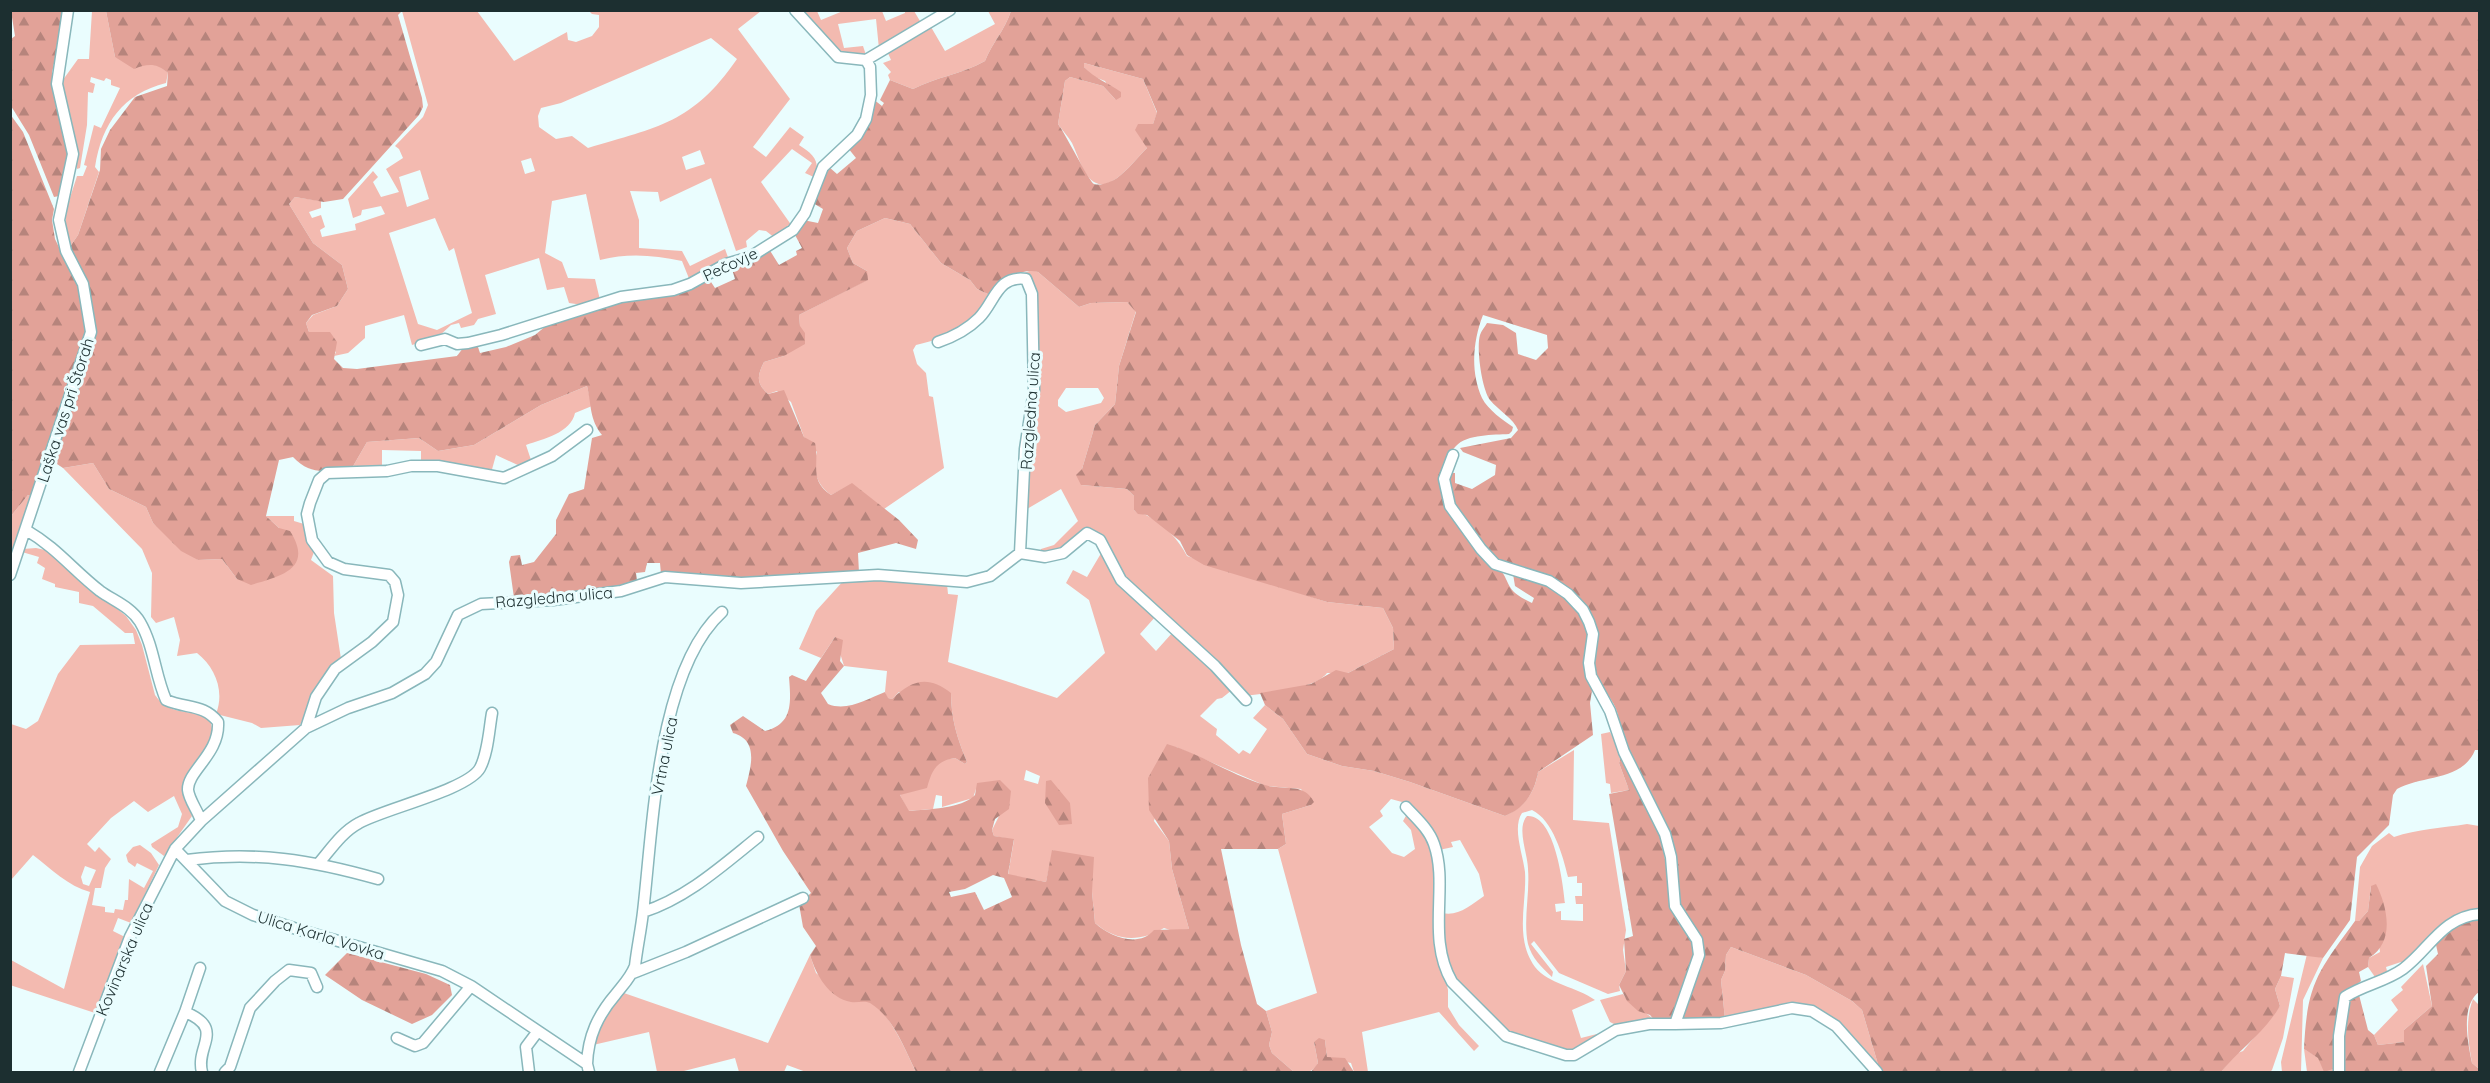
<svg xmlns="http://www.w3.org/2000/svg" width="2490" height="1083" viewBox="0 0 2490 1083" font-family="Quicksand,sans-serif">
	<defs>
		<pattern id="forest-firs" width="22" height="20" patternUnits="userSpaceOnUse" patternTransform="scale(1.5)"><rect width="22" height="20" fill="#e2a298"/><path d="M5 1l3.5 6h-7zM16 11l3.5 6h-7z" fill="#b6847c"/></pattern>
	</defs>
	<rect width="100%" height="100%" fill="#eafdfe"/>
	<!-- green -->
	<path fill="#f3bab0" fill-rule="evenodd" d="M92,11H106L115,57L160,66L168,73L166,83C123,94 102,123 95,167L99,172L78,235L69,248C61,218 68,205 77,176H83L87,166L84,165L94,125L101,128L120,88L111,85V80L106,78L104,81L91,77L90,82L95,84L93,93L88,92L87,125L80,168L77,169L60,84L78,59H89Z
		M402,11H477L514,61L567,32L568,40L576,42L592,36L599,27V15L592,14L589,11H761L738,29L790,99L753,147L766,157L790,127L804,137L799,145C813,154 820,160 816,178L805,173L812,163L792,149L761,182L792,226L775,238L766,231L759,230L746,241L747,247L736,251L711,178L660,202L658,192L630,191L639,220V248L682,251L690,266L725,249L729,260L690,281L682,261C653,255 628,253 600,260L586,194L552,201L545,253L562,262L568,278L595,279L600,300L583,305L569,303L564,287L547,290L539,258L485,275L496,314L478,319L474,325L461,328L459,323L451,325L438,337L412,345L404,315L365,326V338L348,353L334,356L336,352L309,332L306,323L313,315L337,306L348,289L342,265L313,243L289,204L295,197L321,201V208L309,212L312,218L321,215L325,227L320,230L322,237L356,230L355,224L385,214L381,206L362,210L361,215L353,218L348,199L373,171L378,177L373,182L381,197L399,192L386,169L403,158L399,149L395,146L423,117L428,105ZM711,38L737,59C693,123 658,127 588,148L572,136L556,139L539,127L538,116L541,108L561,103ZM700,150L705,164L686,170L682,157ZM531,158L535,171L525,174L521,161ZM420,170L429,199L407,207L399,177ZM435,218L449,251L454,248L472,313L437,330L418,324L389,233Z
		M798,11H817L821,20L843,11H882L886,21L905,13V11H914L923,26L879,49L876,19L838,24L844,48L863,46L866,55C835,65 817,31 798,11Z
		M988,11H1011C1005,30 992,43 985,61C962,74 936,77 913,89L890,80L888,75L891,72L883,63L891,60L887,51L931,27L945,51L995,24Z
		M1084,63L1143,79L1157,113L1153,124H1138L1147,148C1137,158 1128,170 1117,178C1089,199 1081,162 1072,143C1068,136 1062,130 1058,124L1065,81L1070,77L1103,86L1116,100L1105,81L1092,76L1084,67Z
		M885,218L910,224L941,263L970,280L977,289L990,295C969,330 955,335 916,345L913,350L917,364L926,373L929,396L933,397L944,468L884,509L852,484L831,495C816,485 812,468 817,452L804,437L791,402L777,391L768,394C756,383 757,376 764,362L784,356L800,327L799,315L867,280V271L853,263L847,248L857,231Z
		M1032,270L1038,272L1079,307L1091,303L1127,302L1136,311L1119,366L1115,404L1095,425L1082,469L1081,485L1127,489L1134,496V510C1139,515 1140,512 1146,515C1163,523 1179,540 1187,556L1327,602L1383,608L1393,628L1394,649L1348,673H1327C1314,690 1266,693 1244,696L1133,589L1096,533L1068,548L1039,555L1041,549L1054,545L1078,521L1061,489L1027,509L1034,286L1029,276L1019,275ZM1066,388H1098L1104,398L1101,403L1066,412L1058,406V400Z
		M587,386L592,406L575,413C571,433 543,439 526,445L531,460L520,466L496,455L491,473L421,464V451L382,450V469L352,468L367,442L419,438L438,451L474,445L541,405Z
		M93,463L109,489L146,507L153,523L198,560L222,559L237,579L279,528L266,516H294V521L304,524L314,552L311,560L333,576L334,613L341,659L316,692L300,725L261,728L252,723L216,714C225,691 215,667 197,653L177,656L180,640L174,617L156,623L151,617L152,573L142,549L63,468Z
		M28,495L33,497L11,563V516Z
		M36,548L45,550L126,616L136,630L142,645L155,695C169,716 190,709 210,718L213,734L185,798L192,816L164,856L152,847L151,844L178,827L182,814L174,796L148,812L134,801L111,818L87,844L95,852L99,847L111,859L105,868L101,888H95L92,905L105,907V912L114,913L115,909L123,910L125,900H128L129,879L144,888L153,871L137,863L135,867L128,862L126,855L133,847L140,845L151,853L159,865L131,923L118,918L113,931L125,937L95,1013L10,985L11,960L64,989L90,892C68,886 51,869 33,855L11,880V724L26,729L38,721L58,674L80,645L135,644L133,633H125L93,606L79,603V592L55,587V584L42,579L45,568L37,563L39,557L22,552L23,549ZM85,866L96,870L89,886L83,884L81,877Z
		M1103,550L1156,616L1140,634L1156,651L1173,632L1232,690L1222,698L1217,699L1200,716L1217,729L1216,735L1239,754L1243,750L1250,754L1267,729L1253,718L1265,705L1283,719L1307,754L1342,766L1374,771L1410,782L1505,816C1524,807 1535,793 1538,772L1574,750L1573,820L1609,823L1626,930L1623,950L1626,971L1619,985L1620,991L1608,994L1559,973L1534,941L1531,944L1553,972L1552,977C1541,967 1532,958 1528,944C1523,920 1530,894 1528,869C1528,854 1516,828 1527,816C1555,814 1563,884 1565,903L1555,904L1556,912L1561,911V920L1583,921V904H1576L1575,896H1582V883H1577V876L1568,877C1563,856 1553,820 1532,810L1522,813C1512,828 1523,854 1525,872C1527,903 1514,938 1535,967C1548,984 1577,987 1595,1000L1572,1010L1581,1038L1597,1034L1598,1038L1588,1045L1566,1053L1512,1036L1450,975L1443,951L1442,913C1458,917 1471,905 1484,896L1479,874L1460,840L1451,842L1453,847L1439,850L1414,811L1402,802L1391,799L1380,811L1383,816L1369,827L1392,853L1404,857L1415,849L1411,830L1403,821L1407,814L1429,839L1434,874L1436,939L1448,990V1007L1459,1025L1479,1046L1474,1051L1439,1012L1362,1032L1368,1072H1354L1351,1063L1327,1058L1325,1040L1314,1042L1318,1063C1312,1074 1306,1072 1294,1072L1272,1053L1269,1045L1272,1032L1266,1011L1317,993L1278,849L1286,844L1282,814L1311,805L1301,789L1266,786L1176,747L1154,821L1169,841L1172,869L1189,929L1173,931L1164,928C1140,942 1117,942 1095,923L1092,892L1053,850L1046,882L1008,875L1014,840L994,836L992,830L1000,814L976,789L973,798L942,807V796L936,795L933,809L908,811L900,795L943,760L955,758L965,764L967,762C957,738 951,718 951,693L899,692L892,699L887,698L885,692L887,671L844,666L835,637L821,658L799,649L816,611L845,579L871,577L947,584L948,594L958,595L948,662L1057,698L1105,653L1089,600L1066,583L1073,570L1087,577ZM1026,770L1040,776L1038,784L1024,780Z
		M1610,732L1622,755L1619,763L1629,790L1611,793L1610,784L1606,783L1601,734Z
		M2467,824L2479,826V912L2403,965L2401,962L2386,967L2388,975L2375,977L2368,967L2369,958L2380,952L2371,886L2368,911L2359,921H2355L2360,867L2372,846L2389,833L2394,837C2417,829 2443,828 2467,824Z
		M1731,947L1806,975L1852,1001L1862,1010L1880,1071L1846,1034L1804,1005L1725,1019L1721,980L1725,971L1726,955Z
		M2307,954L2323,958L2303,1000L2301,1072H2282L2281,1062Z
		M810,955L816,973L852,1002C856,1002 862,1000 866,1001C888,1006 907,1054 916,1072H806L787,1065L784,1072H739L735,1058L680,1072H657L649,1032L593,1045L604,1014L621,992L768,1043Z
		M2423,964L2432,1006L2404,1030V1042L2378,1045L2374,1035L2398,1010L2391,1000L2403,990L2401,987Z
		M2281,976L2294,978L2283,1038L2272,1070L2270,1072H2221L2235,1054L2243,1051L2280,1006L2275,989Z
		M1623,994C1632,1009 1646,1010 1656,1022L1616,1025L1610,1022L1600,1000Z
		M2473,999L2479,1005V1069L2472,1063C2468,1041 2465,1020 2473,999Z
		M2304,1049L2336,1068V1072H2307Z"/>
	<!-- forest -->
	<path fill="url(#forest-firs)" fill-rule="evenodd" d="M11,11H65L52,73L53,93L69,156L59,196L54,197L29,135L11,106V39L15,36Z
		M106,11H402L398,15L422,98L423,107L419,115L343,199L324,202L295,197L289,204L313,243L342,265L348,289L337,306L312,315L306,323L309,332H330L337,342L334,359L343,368L357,369L457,356L463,348L477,344L480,353L506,347L535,335L547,325L609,304L675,293L709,279L715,288L735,279L731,266L752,260L769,249L779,265L797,255L796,251L802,248L794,233L803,220L818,223L823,209L813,203L829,167L837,174L856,158L848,148L869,118L873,99L882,106L884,103L880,100L890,80L913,89C936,77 962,74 985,61C992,43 1005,30 1011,11H2479V750H2475C2463,781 2422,775 2397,789L2393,795L2389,825L2357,857L2350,920L2323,958L2285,953L2281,976L2275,989L2280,1006C2264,1033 2240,1049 2221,1072H1882L1880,1071L1862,1010L1852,1001L1806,975L1731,947L1726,955L1725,971L1721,980L1725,1019L1711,1021L1682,1019C1685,996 1702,972 1701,949C1699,932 1685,922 1680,905C1672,881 1675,854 1665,830C1657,809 1646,788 1636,768C1633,761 1627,755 1624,749C1620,736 1621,721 1616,709C1611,696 1599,686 1594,675C1583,649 1605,632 1580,602C1557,573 1530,577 1500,563C1477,552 1442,498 1450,473H1455V483L1472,489L1495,475L1496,465L1463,452L1460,448L1511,438L1518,430C1514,419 1498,410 1490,400C1482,390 1476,348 1480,335C1481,331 1485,327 1487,323L1503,325L1516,333L1518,354L1536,360L1548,348L1547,335L1483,315C1473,341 1470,371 1482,398C1488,410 1503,420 1513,427L1512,431L1509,434C1494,435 1467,434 1456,446C1416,485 1472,545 1501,571C1505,575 1507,582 1510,587C1515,595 1524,599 1532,603L1534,598L1515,586L1513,574C1541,582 1589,597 1589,634C1589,652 1580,668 1593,684L1590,703L1593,735L1538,772C1535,792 1524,809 1505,816L1410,782L1374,771L1342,766L1307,754L1283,719L1265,705L1260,693L1311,684L1336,670L1348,673L1394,649L1393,628L1383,608L1327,602L1204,565L1187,555L1180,541L1147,515L1138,514L1134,510V496L1127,489L1081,485L1076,475L1082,469L1095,425L1115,404L1119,366L1136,312L1127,302L1091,303L1079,307L1038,272C1020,267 1001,282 990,295L977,289L970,280L941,263L910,224L885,218L857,231L847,248L853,263L867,271L868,280L799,315L800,326L805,333V344L784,356L764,362C757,376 756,383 768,394L784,390L804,437L815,443C820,463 808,480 831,495L852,483L899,520L918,540L916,549L896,543L858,553L859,573L743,582L676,573L661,574L660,563H647L645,572L636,573L637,581L621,588L514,598L509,562L511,556L520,555L522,565L534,562L556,534V520L569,494L584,489L592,438L602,435C589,418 592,407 587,386L541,405L474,445L438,451L419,438L367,442L352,468C327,470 312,477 293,457L279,460L266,516L279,528L290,531C314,569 281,576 251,585L237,579L222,559L198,560L181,551L153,523L146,507L109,489L93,463L63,468L54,462L96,326L86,284L69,248L78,235L100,170L101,149L110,130L135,97L167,86L168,73C157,63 148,63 134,69L115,57ZM1084,63L1143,79L1157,112L1153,124H1138L1135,130L1147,148C1137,158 1128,170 1117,178C1111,182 1101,186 1094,184C1090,183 1065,133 1058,124L1065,81L1070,77L1103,86L1116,100L1121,97V92C1108,83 1094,78 1084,67Z
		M10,114L23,132L54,209L52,220L55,239L79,289L88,332L33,497L28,495L11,516Z
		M835,637L843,640L840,661L844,666L821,693L828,704C847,712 867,699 885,692L888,698L892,699C912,680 928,675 951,693C951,718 957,738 967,762L965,764L955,758C936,761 932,770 927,788L900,795L909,811C928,809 961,809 975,795L977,783L1000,780L1011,791L1009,809L995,819L992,830L994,836L1014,839L1008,874L1046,882L1052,850L1094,857L1092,892L1095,923C1110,937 1139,948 1154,930L1189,929L1172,869L1169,841L1149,810L1148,778L1167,744C1201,754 1231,775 1265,785C1283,791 1304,782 1314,802L1311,805L1282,814L1286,844L1278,849H1221L1241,945L1257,1004L1266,1011L1272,1032L1269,1045L1272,1053L1294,1072H916C904,1048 894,1018 870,1003C864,1000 858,1003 851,1002C829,998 816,975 810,955L816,946L803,927L799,904L811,893L783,851L746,786C751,767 759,740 733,733L730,725L743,716L765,731C793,724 791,703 789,677L792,675L806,681ZM993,875L1004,878L1012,897L984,910L975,892L951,897L949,892L965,889Z
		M1622,755L1660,830L1673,906L1690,933L1697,954L1675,1020L1656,1022L1650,1015L1638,1011L1627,1001L1619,985L1626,971L1624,939L1633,936L1609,794L1629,790L1619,763Z
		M1051,780L1070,803L1072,824L1059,825L1045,803L1046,781Z
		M2376,884C2388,908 2395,942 2369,958L2368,967L2359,972L2361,981L2343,995L2336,1068L2324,1072L2318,1058L2304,1049C2307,984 2317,973 2355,921H2359L2368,911L2371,886Z
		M2479,916V992C2460,1006 2468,1043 2472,1063L2479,1069V1072H2342L2346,998L2358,991L2368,1030L2374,1035L2378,1045L2404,1042V1030L2432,1006L2426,966L2438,954L2435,940L2444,931Z
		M347,953L426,974L450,985L452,995L432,1015L412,1024L362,1000L325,975Z
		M1319,1038L1325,1040L1327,1057L1345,1058L1354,1072H1311L1318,1063L1314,1042Z"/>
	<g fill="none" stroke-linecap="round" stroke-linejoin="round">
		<!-- minor casing -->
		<g stroke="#89b7bb" stroke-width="13">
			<path id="minor" d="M866,60L950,10
				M938,342C953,337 967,330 979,318C995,302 997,275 1026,279L1032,294L1034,390L1025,449L1020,553
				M421,345L445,339L457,344L468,343L501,335L621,297L673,290L690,284L726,264L750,257L793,230L805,213L823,167L857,135L866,119L871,95L870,67L866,60L838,57L795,10
				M26,530C57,548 73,570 100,591C114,601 131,607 140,622C154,646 155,675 166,700C187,709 204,704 218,722C220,754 187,771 188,790C189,800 198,811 201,821
				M10,575L91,332L83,284L66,251L59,220L73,154L57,84L68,10
				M306,728L348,708L392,693L425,674L436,662L458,615L481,604L553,600L621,591L665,577L741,583L878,575L967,582L990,576L1020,553L1045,557L1063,553L1087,533L1100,540L1121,580L1215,666L1246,700
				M1406,807C1416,818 1429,829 1434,844C1449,886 1426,937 1452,982L1506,1036L1566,1055H1574L1616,1030L1649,1024H1675L1699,955L1697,940L1675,906L1671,857L1665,834L1624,752L1610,711L1591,676L1589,663L1593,634L1589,622L1583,610L1568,594L1549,581L1495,564L1481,549L1450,506L1444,479L1453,455
				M175,849L225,901L253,915L300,930L442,971L471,986L587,1064L589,1072
				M187,860C256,851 311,860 378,879
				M319,863C331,849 342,832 359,823C383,809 468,790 480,768C488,753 489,730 492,713
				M643,912C687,898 723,865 758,837
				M633,973L686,952L803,898
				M185,1012C226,1029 195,1046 202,1072
				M1675,1024L1721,1023L1792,1008L1812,1011L1836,1026L1877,1072
				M397,1038L415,1046L423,1043L471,986
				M587,1064C588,1036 598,1015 616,994C623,985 631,977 635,966C637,948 641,930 643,912C653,828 657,671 722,612
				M79,1072L130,937L175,849L201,821L306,728L316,697L335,669L372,642L393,622L398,595L395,582L389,575L344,569L328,562L312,540L307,514L310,503L319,480L327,473L387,471L411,466H438L504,478L552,456L587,430
				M160,1072L185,1012L200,968
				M225,1072L230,1067L250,1008L275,981L289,970L311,973L317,987
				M529,1072L526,1047L538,1031
				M2339,1072V1036L2345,997C2363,985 2385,982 2403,969C2430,949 2442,917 2480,914"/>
		</g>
		<!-- minor -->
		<use href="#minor" stroke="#fff" stroke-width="10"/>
	</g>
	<g text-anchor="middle" stroke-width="6" stroke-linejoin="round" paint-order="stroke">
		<!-- street labels -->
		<g font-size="16" fill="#1c2f30" stroke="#eafdfe">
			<text transform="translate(730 264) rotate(-25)" y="6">Pečovje</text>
			<text transform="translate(65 410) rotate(-72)" y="6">Laška vas pri Štorah</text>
			<text transform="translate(1030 411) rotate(-86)" y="6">Razgledna ulica</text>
			<text transform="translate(554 597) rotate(-5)" y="6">Razgledna ulica</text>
			<text transform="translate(664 756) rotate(-79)" y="6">Vrtna ulica</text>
			<text transform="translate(321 935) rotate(17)" y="6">Ulica Karla Vovka</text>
			<text transform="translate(124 959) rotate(-67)" y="6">Kovinarska ulica</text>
		</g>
	</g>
	<!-- border -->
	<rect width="2490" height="1083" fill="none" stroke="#1c2f30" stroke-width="24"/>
</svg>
